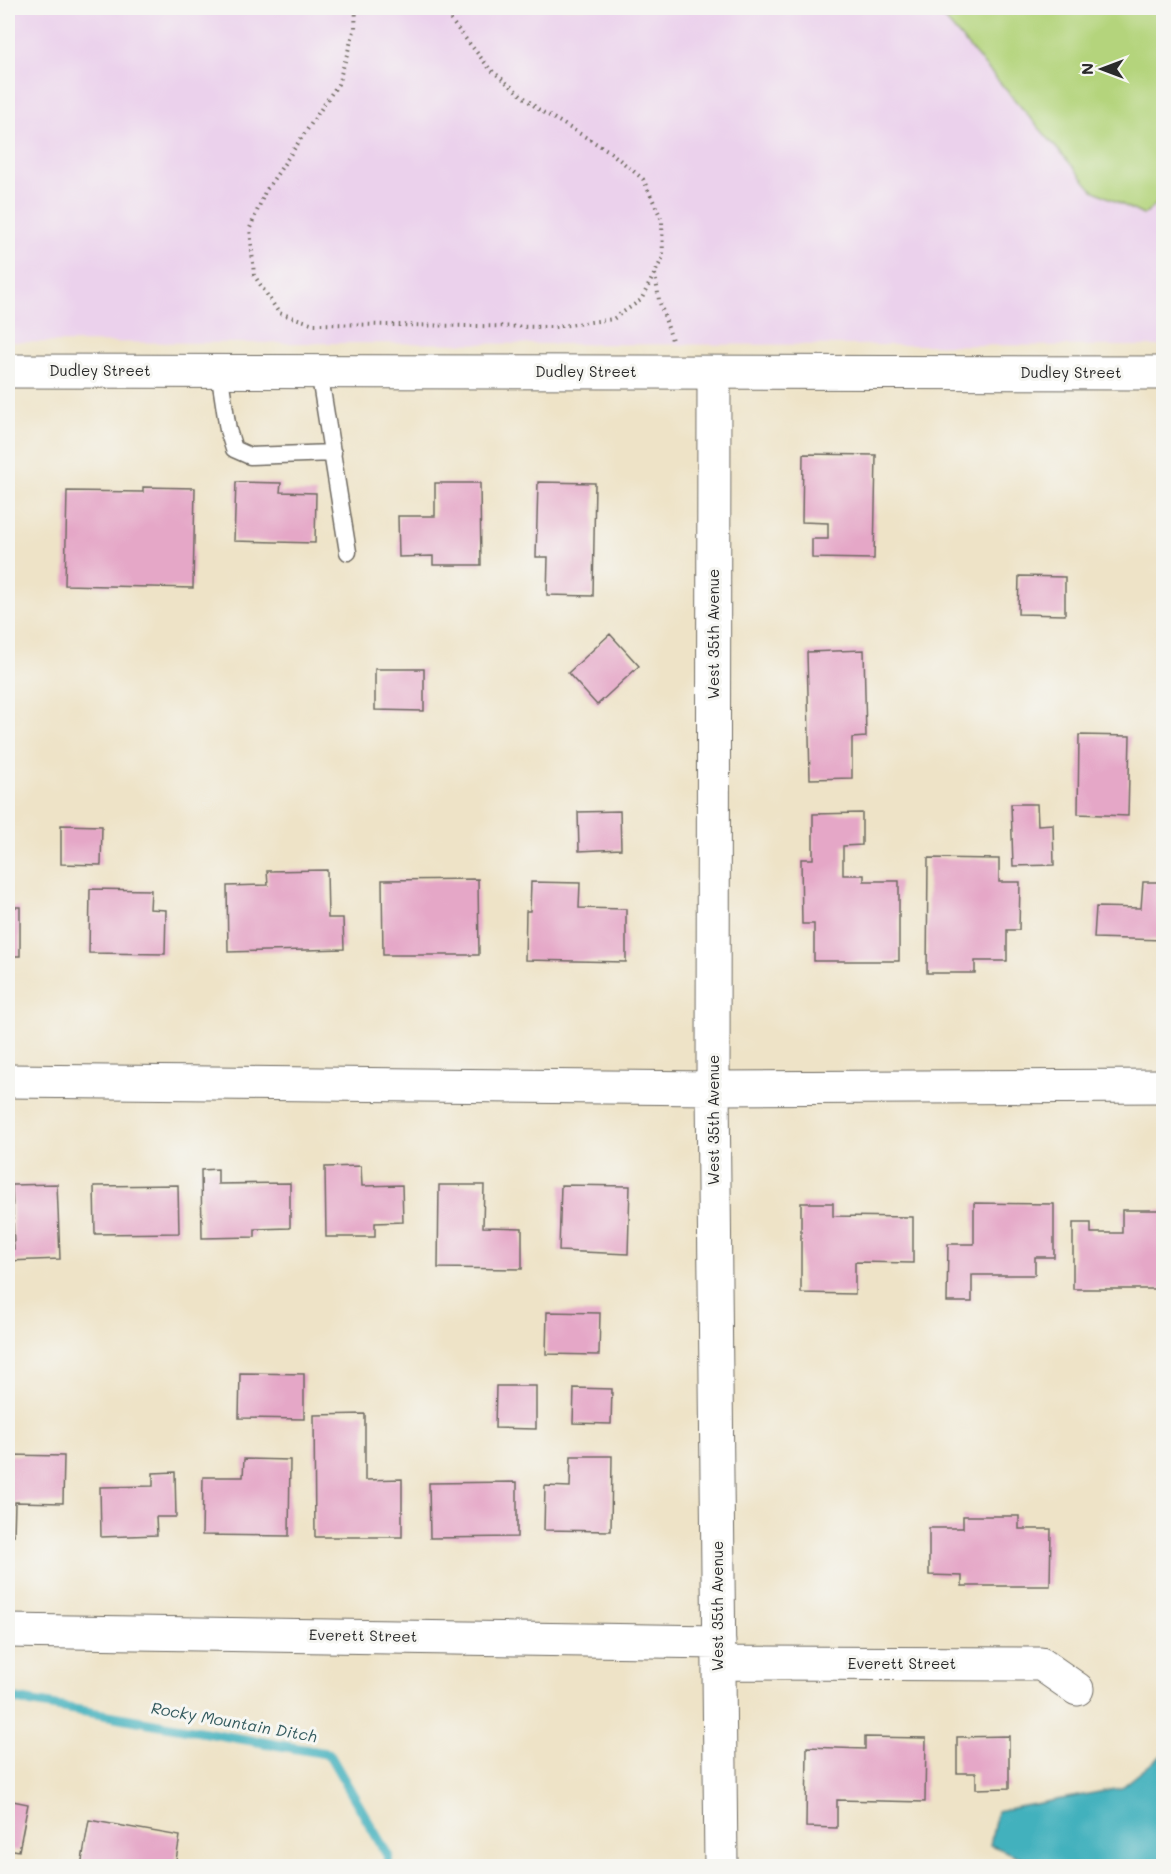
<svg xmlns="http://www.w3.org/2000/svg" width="1171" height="1874" viewBox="0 0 1171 1874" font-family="Mali,sans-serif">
	<rect width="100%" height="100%" fill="#f6f6f2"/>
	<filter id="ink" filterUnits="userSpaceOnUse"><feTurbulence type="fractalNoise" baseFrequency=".0167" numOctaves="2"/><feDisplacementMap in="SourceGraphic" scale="12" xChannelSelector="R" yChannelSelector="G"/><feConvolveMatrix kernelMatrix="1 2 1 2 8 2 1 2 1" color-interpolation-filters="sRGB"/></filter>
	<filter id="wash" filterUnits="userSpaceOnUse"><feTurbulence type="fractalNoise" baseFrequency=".008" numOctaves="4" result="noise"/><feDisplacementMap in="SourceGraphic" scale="24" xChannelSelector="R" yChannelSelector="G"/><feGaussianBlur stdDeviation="1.35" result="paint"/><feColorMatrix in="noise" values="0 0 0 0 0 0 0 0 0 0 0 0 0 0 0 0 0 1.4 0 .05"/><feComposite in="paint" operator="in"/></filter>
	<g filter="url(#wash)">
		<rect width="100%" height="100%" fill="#eee3c7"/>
		<!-- built -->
		<path fill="#ebd1ec" d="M8,8H1163V346L8,342Z"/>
		<!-- green -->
		<path fill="#b4d47c" stroke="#708054" stroke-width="1.5" d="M935,8H1163V199L1143,215L1093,190Z"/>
		<!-- water -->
		<path fill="#42b1bd" stroke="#366e74" stroke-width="1.5" d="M1163,1754V1866H1043L990,1845L997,1811L1121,1788Z"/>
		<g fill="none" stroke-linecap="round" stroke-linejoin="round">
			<!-- stream -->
			<path stroke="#42b1bd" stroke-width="10" d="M8,1698L329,1754L388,1856V1866"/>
		</g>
		<g id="blocks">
			<!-- building -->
			<path fill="#e5a7c7" d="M803,454L876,455L874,559L812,558V539H828V523L802,522Z
				M236,482L281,483L280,492L316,493L315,543L234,541Z
				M538,482L595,483L593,596L547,595L548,557H536Z
				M435,483H480L481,565H433V556L399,557L398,516H435Z
				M143,487L195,488L193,588L65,585L67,491L143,492Z
				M1019,576L1065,577V615L1018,614Z
				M610,634L639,666L597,705L568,673Z
				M864,650L866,737L852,738V778L810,779L807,652Z
				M375,669H424V711L375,710Z
				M1079,735L1130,736L1128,816L1078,814Z
				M1011,804H1037L1038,825L1053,824L1054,865L1013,866Z
				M620,811L621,849L579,851L578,812Z
				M862,813V845L843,846V875H864V881H899V961H814V924H802L801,859H813V814Z
				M61,825L102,826L101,865L61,864Z
				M928,858L999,859V882H1020L1019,930H1007V961H975V973H927Z
				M327,870L328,918H343L344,949L228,952L227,886L268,885L267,871Z
				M478,879L479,955H383L382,880Z
				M531,882L580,883L579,908L626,909V962L525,960L526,911H530Z
				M1143,882H1164V940L1094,938L1096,907L1141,908Z
				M90,889L151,890L150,909L166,910L165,954L89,953Z
				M8,907H20V956H8Z
				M361,1166L362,1186L402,1185L403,1222L375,1223V1237H326L325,1167Z
				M218,1169V1184L290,1183V1228L255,1229V1237L202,1238L201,1170Z
				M57,1184L60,1259L8,1261V1249H14L12,1185Z
				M178,1185L179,1233L95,1234L94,1186Z
				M439,1185H484L483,1227L522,1228V1269L438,1268Z
				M561,1185L630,1186L628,1254L559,1251Z
				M801,1203H833V1216L913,1217V1263L855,1262V1294L801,1293Z
				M974,1203L1054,1204V1257H1035V1275H972V1302H947L948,1244H974Z
				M1122,1210H1164V1289H1073V1223H1091V1233H1122Z
				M547,1312L600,1313L599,1355L546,1354Z
				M240,1373L304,1374V1419L239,1418Z
				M496,1386H536V1429L495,1428Z
				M574,1388L612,1389L611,1424L573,1423Z
				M365,1414V1480L402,1479V1537H315L314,1415Z
				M8,1455L64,1456L63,1503L15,1502L14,1536H8Z
				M571,1456H612L611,1531L544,1530L545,1486L570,1487Z
				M244,1459L290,1460L289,1536L202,1535L203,1477H243Z
				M175,1472L176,1517H156L157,1535L101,1537L100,1487L153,1486V1473Z
				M517,1482V1537L430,1538L429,1483Z
				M963,1516H1019V1529H1051L1050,1586H962V1576L929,1575V1528H963Z
				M1009,1736V1788L976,1789V1773H957V1737Z
				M865,1737L926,1738L925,1802L837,1800V1828L806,1827L807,1747L865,1749Z
				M8,1800L28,1804L19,1851L8,1849Z
				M89,1820L180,1836L175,1866H81Z"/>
		</g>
	</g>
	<g filter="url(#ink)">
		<use href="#blocks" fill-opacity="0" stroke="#6f6b62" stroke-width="1.5"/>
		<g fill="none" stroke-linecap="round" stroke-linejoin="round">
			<!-- service casing -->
			<g stroke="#6f6b62" stroke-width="19">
				<path id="service" d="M219,371L228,430L234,449L250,456L333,453
					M319,371L348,552"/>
			</g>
			<!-- minor casing -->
			<g stroke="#6f6b62" stroke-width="35">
				<path id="minor" d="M714,373L713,1088L721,1866
					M8,1081L713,1088L1164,1086
					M8,1631L719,1642
					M719,1663L1041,1664L1077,1689"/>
			</g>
			<!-- tertiary casing -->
			<g stroke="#6f6b62" stroke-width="35">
				<path id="tertiary" d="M8,371L1164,373"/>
			</g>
			<!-- path -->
			<path stroke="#6f6b62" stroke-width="4" stroke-dasharray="1.5 4.5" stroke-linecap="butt" d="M356,8L355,28L338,84L265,192L250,228L254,275L279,313L314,324L554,327L613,319L641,300L663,257L662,220L643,179L609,151L538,109L490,69L441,8
				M655,274L659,300L672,340"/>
			<!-- service -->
			<use href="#service" stroke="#fff" stroke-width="16"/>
			<!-- minor -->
			<use href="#minor" stroke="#fff" stroke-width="33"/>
			<!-- tertiary -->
			<use href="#tertiary" stroke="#fff" stroke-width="33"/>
		</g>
	</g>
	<g text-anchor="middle" stroke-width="6" stroke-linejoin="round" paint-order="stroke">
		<!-- street labels -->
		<g font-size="15" fill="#2b2b2b" stroke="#f6f6f2">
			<text x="100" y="376">Dudley Street</text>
			<text x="586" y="377">Dudley Street</text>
			<text x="1071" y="378">Dudley Street</text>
			<text transform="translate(714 634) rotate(-90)" y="5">West 35th Avenue</text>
			<text transform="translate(714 1120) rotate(-90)" y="5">West 35th Avenue</text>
			<text transform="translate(718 1606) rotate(-90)" y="5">West 35th Avenue</text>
			<text transform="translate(363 1636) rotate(1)" y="5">Everett Street</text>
			<text x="902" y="1669">Everett Street</text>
		</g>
		<!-- water labels -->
		<g font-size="16" font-style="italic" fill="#335a5e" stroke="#f6f6f2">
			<text transform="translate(234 1722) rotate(10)" y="6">Rocky Mountain Ditch</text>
		</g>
	</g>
	<!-- margin -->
	<rect width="1171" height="1874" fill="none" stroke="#f6f6f2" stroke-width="30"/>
	<!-- north arrow -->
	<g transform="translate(1102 69) rotate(270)" stroke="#f6f6f2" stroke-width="4.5" paint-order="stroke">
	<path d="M0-4.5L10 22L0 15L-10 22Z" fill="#2b2b2b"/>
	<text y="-9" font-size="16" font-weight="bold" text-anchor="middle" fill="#2b2b2b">N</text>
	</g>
</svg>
